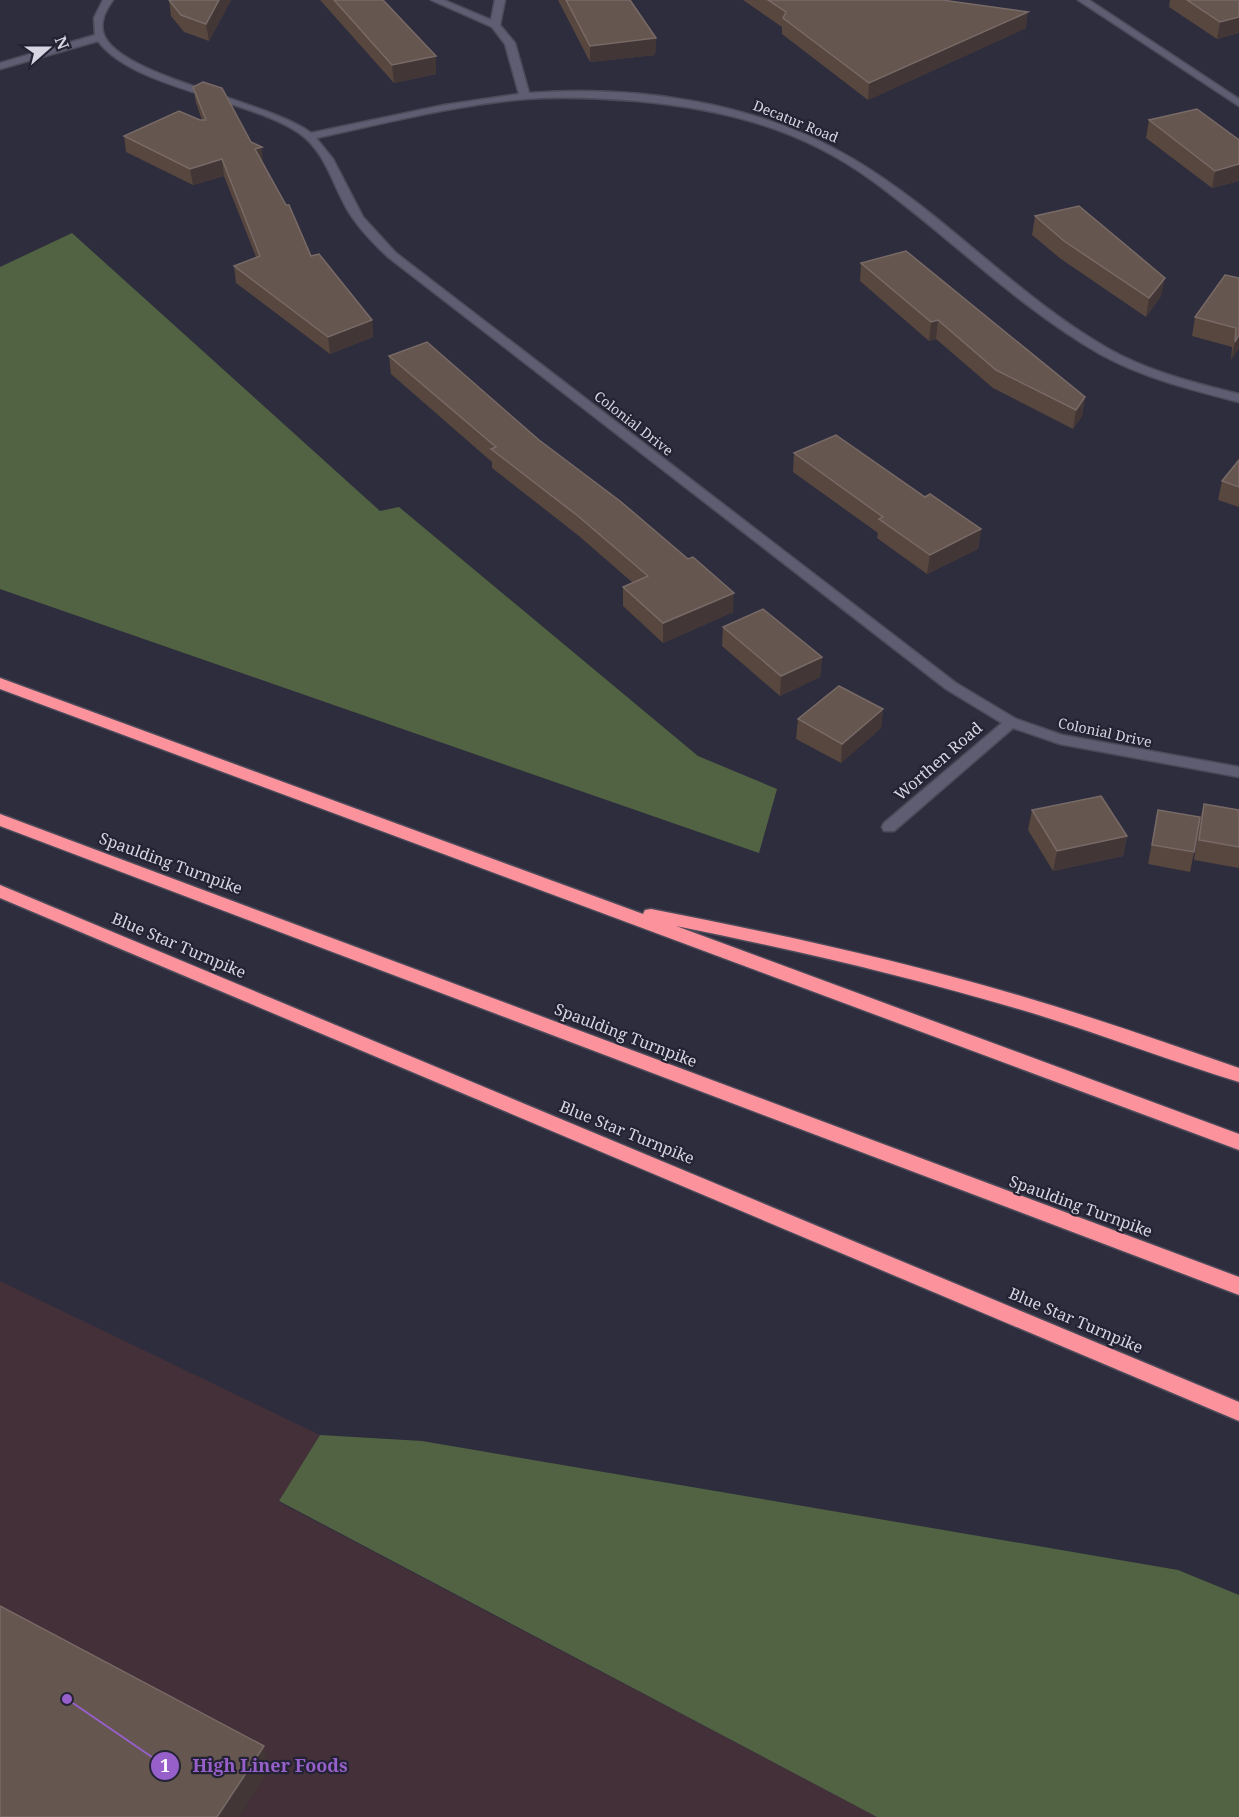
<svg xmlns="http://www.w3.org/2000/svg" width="1239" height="1817" viewBox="0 0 1239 1817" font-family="'Noto Serif',serif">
<rect width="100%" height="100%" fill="#2e2d3e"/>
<path fill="#433039" d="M0 1281 320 1435 279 1502 877 1817H0Z"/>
<path fill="#516342" d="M72 233 380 511 399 507 698 756 777 789 759 853 0 589V267Z
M320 1435 422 1441 1178 1570 1239 1595V1817H877L279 1501Z"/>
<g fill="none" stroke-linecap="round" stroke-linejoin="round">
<g stroke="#4c4b5a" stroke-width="3">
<path id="minor" d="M103 0H113C106 10 99 22 104 35 121 77 269 101 311 133L444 105 519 94 505 44 492 27 431 0H444L491 20 495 0H505L500 25 515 43 529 93C639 85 757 102 853 159 943 212 1015 295 1107 348 1147 371 1194 383 1239 394V402C1192 390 1143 378 1100 354 1016 306 948 235 870 179 799 128 723 109 637 101 600 98 563 96 526 99 455 105 386 123 316 138L333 159 363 217 396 253 956 683 1016 719 1062 735 1239 767V777L1060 744 1013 728 894 831H884L882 827 884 823 1002 723 946 689 388 257C373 243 358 228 347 209 332 183 325 151 299 133 247 98 134 89 98 41L0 69V63L95 35 94 18Z
M1078 0H1089L1239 99V106Z"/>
</g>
<g stroke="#4c4b5a" stroke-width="3">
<path id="motorway" d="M0 678 643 914 645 910 651 909C773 933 895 959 1014 994 1090 1016 1164 1042 1239 1068V1082C1164 1059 1091 1030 1015 1008 903 975 790 949 676 926L1239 1134V1150L0 689Z
M0 814 1239 1277V1295L0 826Z
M0 885 1239 1402V1421L0 898Z"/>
</g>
<use href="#minor" fill="#5e5d71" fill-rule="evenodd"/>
<use href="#motorway" fill="#fc929b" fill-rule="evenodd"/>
</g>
<path fill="#58473e" d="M169 0H231L209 41 184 32 171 16Z
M320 0H383L436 56V74L394 83Z
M558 0H630L656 38 655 55 590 62Z
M743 0H942L1026 28 868 100 782 34V27Z
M1170 0H1239V33L1217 39 1169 7Z
M193 87 263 163 311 256 372 320 373 337 330 354 236 283 234 266 256 257 224 176 193 185 126 152 124 136 202 120 196 103Z
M1149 120 1239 140V181L1212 188 1146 138Z
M1035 216 1161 296 1146 317 1061 259 1032 235Z
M861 263 1085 397 1082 416 1073 429 993 388 936 339 929 341 860 281Z
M1225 275 1239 348 1231 360 1232 347 1192 336 1195 317Z
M389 356 733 612 663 643 623 606V587L633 583 579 536 492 468V462L391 374Z
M794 453 925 497 981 529 978 549 927 574 877 538 878 533 793 472Z
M1239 460V507L1218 500 1222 481Z
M723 627 822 657 820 677 780 696 722 646Z
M883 709 881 728 841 763 796 739 798 719Z
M1204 804 1239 810V868L1194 860 1199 824Z
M1032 810 1127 836 1123 856 1053 871 1028 830Z
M1158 810 1194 852 1190 872 1148 864Z"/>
<path fill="#423637" d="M219 0H231L209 41 206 24Z
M1028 12 1026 28 868 100 869 83Z
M1239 17V33L1217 39 1220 22Z
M656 38 655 55 590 62V46Z
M436 56V74L394 83 392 65Z
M262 147 263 163 255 149Z
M222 159 224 176 193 185 190 169Z
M1239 164V181L1212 188 1215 171Z
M1165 278 1161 296 1146 317 1149 298Z
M372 320 373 337 330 354 328 337Z
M938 320 936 339 929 341 931 322Z
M1239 335V348L1231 360 1235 342Z
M1085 397 1082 416 1073 429 1076 410Z
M981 529 978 549 927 574 930 555Z
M734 593 733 612 663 643V623Z
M822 657 820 677 780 696 781 676Z
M883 709 881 728 841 763 842 744Z
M1127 836 1123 856 1053 871 1057 851Z
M264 1746 269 1770 239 1817H217Z"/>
<path fill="#665650" stroke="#786a66" stroke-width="1.5" d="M169 0H219L206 24 181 15Z
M334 0H383L436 56 392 65Z
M566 0H630L656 38 590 46Z
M768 0H942L1028 12 869 83 783 18 786 12Z
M1187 0H1239V17L1220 22Z
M203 82 222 88 251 142 262 147 255 149 286 205H289L311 256 319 254 372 320 328 337 234 266 260 256 222 159 190 169 124 136 179 111 200 120H206L193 87Z
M1197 109 1239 140V164L1215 171 1149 120Z
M1079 206 1165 278 1149 298 1064 241 1035 216Z
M906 251 1085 397 1076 410 996 370 938 320 931 322 861 263Z
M1225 275 1239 278V335L1235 342 1236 328 1195 317Z
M427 342 539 440 620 501 688 559 693 557 734 593 663 623 623 587 648 576 578 516 491 449 496 447 389 356Z
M836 435 925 497 930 494 981 529 930 555 879 519 883 517 794 453Z
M1239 460V487L1222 481Z
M763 609 822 657 781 676 723 627Z
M839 686 883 709 842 744 798 719Z
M1101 796 1127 836 1057 851 1032 810Z
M1204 804 1239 810V847L1199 840Z
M1158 810 1200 817 1194 852 1152 845Z
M0 1606 264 1746 217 1817H0Z"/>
<g text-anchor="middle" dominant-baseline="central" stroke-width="4.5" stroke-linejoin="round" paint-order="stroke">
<g font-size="14" fill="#d6d5e1" stroke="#242334">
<text transform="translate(796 121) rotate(22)">Decatur Road</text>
<text transform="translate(634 423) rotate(38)">Colonial Drive</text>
<text transform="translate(1105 732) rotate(12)">Colonial Drive</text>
</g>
<g font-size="16" fill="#d6d5e1" stroke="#242334">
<text transform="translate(938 761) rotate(-41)">Worthen Road</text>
<text transform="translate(171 863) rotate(20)">Spaulding Turnpike</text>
<text transform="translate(179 945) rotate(23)">Blue Star Turnpike</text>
<text transform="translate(626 1035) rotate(21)">Spaulding Turnpike</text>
<text transform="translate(627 1132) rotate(22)">Blue Star Turnpike</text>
<text transform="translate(1081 1206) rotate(20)">Spaulding Turnpike</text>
<text transform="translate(1076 1320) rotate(23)">Blue Star Turnpike</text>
</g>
</g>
<path fill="none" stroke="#965fc9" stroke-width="2" d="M67 1699L165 1766"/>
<g fill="#965fc9" stroke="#242334" stroke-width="2">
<circle cx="67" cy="1699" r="6"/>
<circle cx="165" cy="1766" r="15"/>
</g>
<g font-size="18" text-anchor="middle" font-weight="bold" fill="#fff">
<text x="165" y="1772">1</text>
</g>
<g font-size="18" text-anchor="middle" font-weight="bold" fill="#965fc9" stroke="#242334" stroke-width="4.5" stroke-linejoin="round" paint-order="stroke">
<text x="270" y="1772">High Liner Foods</text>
</g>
<g transform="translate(48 48) rotate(69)" stroke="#242334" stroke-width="4.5" paint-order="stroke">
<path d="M0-4.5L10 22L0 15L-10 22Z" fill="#d6d5e1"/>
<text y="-9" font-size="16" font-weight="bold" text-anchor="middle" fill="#d6d5e1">N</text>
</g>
</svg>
